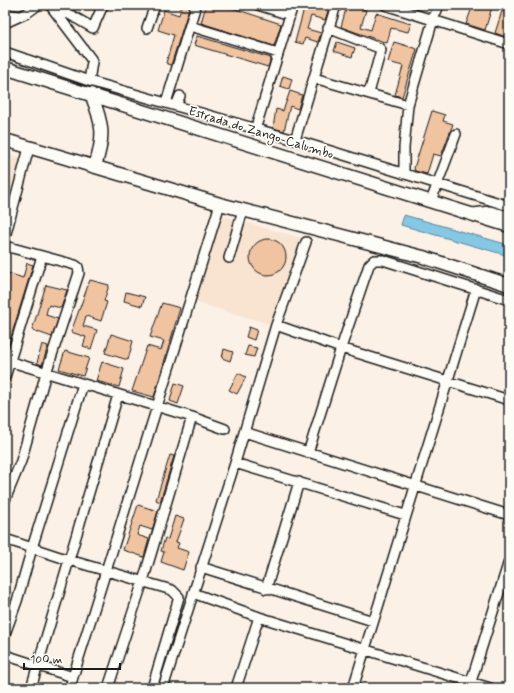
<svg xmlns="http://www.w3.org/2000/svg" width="514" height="693" viewBox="0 0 514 693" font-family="Mynerve,sans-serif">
<rect width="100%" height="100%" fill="#fbf1e6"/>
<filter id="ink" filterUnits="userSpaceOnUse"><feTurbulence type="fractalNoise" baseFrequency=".025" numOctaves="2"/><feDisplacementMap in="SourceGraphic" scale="8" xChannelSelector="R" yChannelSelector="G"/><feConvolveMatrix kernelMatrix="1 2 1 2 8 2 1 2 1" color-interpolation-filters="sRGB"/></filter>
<g filter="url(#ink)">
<path fill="#f8e4d1" d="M5 154 24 160 5 232Z
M220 215 301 238 273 325 195 302Z"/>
<path fill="#84c8e6" stroke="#5a8395" d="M404 215 509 245V256L401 225Z"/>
<path fill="#f1c4a1" stroke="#1c1c1c" d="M182 5H190L171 65 166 63 174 35 158 30 164 10 179 15Z
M206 5H223L281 24 274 46 201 23Z
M305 5H330L325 20 311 16 307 29 321 33 318 42 305 38 303 44 295 42Z
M347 5 366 10 361 27 371 30 376 13 411 24 408 32 391 28 387 43 341 27Z
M473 5H484L492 7 485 30 466 24Z
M502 11 509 14V38L495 33Z
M197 36 271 58 268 67 194 45Z
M337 42 355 48 352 57 334 51Z
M394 42 417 49 402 97 395 95 403 66 388 62Z
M283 76 292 79 289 89 280 86Z
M290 91 302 95 298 109 290 106 284 131 273 128 276 109 283 111Z
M432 111 445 115 443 121 453 124 441 156 433 154 427 174 415 171 414 168Z
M250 257a18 18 0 1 1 36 0a18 18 0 1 1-36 0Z
M27 263 33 265 6 353 5 284 8 273 23 278Z
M90 280 109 285 104 301 107 302 101 321 86 316 83 326 97 330 91 349 83 346 86 337 71 332Z
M46 285 67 290 61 308 49 305 47 310 46 315 58 319 52 337 32 330Z
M126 292 145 297 142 306 124 301Z
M162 303 180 308 154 397 132 391 147 346 161 350 164 341 150 337Z
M249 327 257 330 254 340 246 337Z
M111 334 133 341 128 360 105 353Z
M42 344 48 346 42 365 37 363Z
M248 346 257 348 254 357 245 355Z
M224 349 233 352 230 361 222 358Z
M65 351 89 358 83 376 59 369Z
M102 362 124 369 119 387 96 381Z
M238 373 246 377 237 394 229 390Z
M175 383 184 386 178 404 170 401Z
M170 455 174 456 160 502 156 500Z
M138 505 158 511 152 530 140 526 137 535 149 539 144 557 123 550Z
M175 516 184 519 176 542 179 543 177 548 189 552 183 570 161 562 164 552 161 551 165 538 168 539Z"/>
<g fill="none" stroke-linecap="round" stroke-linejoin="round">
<g stroke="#1c1c1c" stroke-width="12">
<path id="minor" d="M50 5 91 59 92 62 89 81
M258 5 290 15
M385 5 509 44
M55 11 69 14 93 28 103 5
M5 14 20 16
M5 23 27 13 38 5
M190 26 278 53
M147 28 155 5
M328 28 379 48 381 50 369 93
M5 52 89 81 295 140 509 206
M314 78 408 105
M166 103 196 5
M176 106 180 96
M255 130 293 5
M295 140 336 5
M404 174V148L408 105 433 20 439 5
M431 201 456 134
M473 213 490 211 509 216
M5 237 29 148
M5 246 42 256 5 377
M229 258 243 210
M276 325 341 348 509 400
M5 360 192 417 225 429
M244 432 509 515
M308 453 341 348 369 265 374 260H383L509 300
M235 463 405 515
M5 500 21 461 46 373 79 273 78 267 75 265 42 256
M5 539 69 560 172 590 179 597 152 688
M201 567 373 621
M266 589 299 482
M193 593 259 617 490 688
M5 634 17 601 32 548 83 384
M5 655 73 677 220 204
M31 688 118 395
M70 688 73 677
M108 688 143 581 192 417
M163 688 235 463 276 325 306 242
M236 688 259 617
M353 688 476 289
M469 688 509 561"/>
</g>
<g stroke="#1c1c1c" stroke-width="15">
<path id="major" d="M5 68 509 226
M91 94C103 124 105 136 95 166
M5 140 220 204 423 257 509 285"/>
</g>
<use href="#minor" stroke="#fdfcf7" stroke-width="9"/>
<use href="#major" stroke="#fdfcf7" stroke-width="12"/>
</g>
</g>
<g text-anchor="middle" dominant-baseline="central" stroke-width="3.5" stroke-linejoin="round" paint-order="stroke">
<g font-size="13" fill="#1c1c1c" stroke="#fdfcf7">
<text transform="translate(261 133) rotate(17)">Estrada do Zango-Calumbo</text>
</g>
</g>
<rect width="514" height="693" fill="none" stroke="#fdfcf7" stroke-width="20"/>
<rect x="10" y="10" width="494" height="673" fill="none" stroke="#1c1c1c" stroke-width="1.5" filter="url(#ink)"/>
<path d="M24 663v6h96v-6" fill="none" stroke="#1c1c1c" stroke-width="2"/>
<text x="30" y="663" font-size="12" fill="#1c1c1c" stroke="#fdfcf7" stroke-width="3" paint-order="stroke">100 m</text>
</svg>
